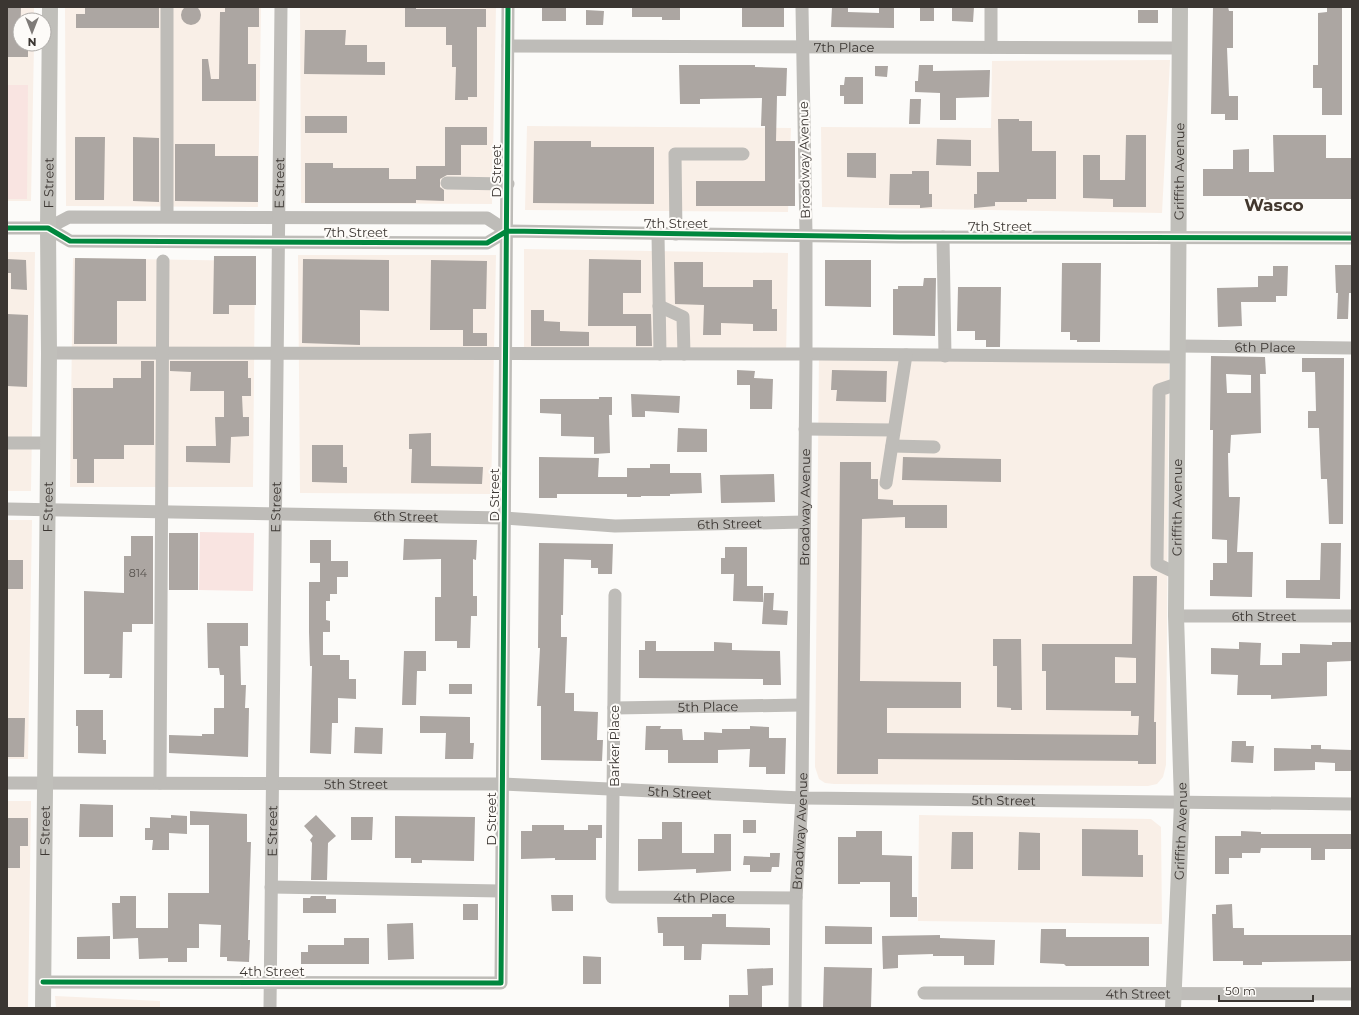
<svg xmlns="http://www.w3.org/2000/svg" width="1359" height="1015" viewBox="0 0 1359 1015" font-family="Montserrat,sans-serif">
<rect width="100%" height="100%" fill="#fcfbf9"/>
<path fill="#f9efe7" d="M7 7H34V20H20V44H34L31 201H7Z
M65 7H261L258 207 66 206Z
M300 7H496L492 204 301 203Z
M1170 60 1162 213 822 207 821 127 991 128 992 61Z
M527 126 791 128 788 212 525 210Z
M524 249 788 253 786 358 524 356Z
M7 252H35L31 491H7Z
M298 255H496L491 494 300 493Z
M73 258 255 261 253 487H70Z
M819 354 1169 357 1166 765 1163 777 1157 784 1148 786 834 784 825 783 819 779 815 767Z
M7 520H32L28 759H7Z
M7 801H31L28 1008H7Z
M919 815 1151 819 1161 827 1162 924 918 921Z
M55 996 160 1001V1008H56Z"/>
<path fill="#f9e4e1" d="M7 85H28L27 199H7Z
M200 532 254 533 253 591 199 590Z"/>
<path fill="#aca6a2" fill-rule="evenodd" d="M181 15a10 10 0 1 1 20 0a10 10 0 1 1-20 0Z
M7 7 21 8 20 44H28V57H7Z
M85 7H159V28H76V14H85Z
M225 7H259V27H248V64H256V101H202V59H208L211 79H219L220 12H225Z
M405 7H416V9H486V27H477V97H468V100H455L456 67H452V45H446V27H405Z
M542 7H566V21H542Z
M632 7H680V20H662V17H632Z
M742 7H784V27H742Z
M832 7 848 8V12L879 13V7H894V28L831 27Z
M920 7H934V21H920Z
M952 7H974L973 22 952 21Z
M1213 7H1228L1229 11H1233V48H1227L1229 96H1238V120H1225V114H1211Z
M1327 7H1342V115H1322V88H1313V65H1318V13L1327 12Z
M586 10 604 11 603 25H586Z
M1138 10H1158V23H1138Z
M305 30H346L345 45H367V62H385V75L304 74Z
M679 65H755V67L787 68 786 96H777L776 141H795V206H696V181H765V126H761L762 98 700 99V104H680Z
M919 65H933V71L990 70 989 97 956 98V120H940V93L915 92V81H918Z
M875 66H888L887 77 875 76Z
M845 77H863V104H844V96H840V85H844Z
M910 99H921L920 124H909Z
M305 116H347V133H305Z
M998 119H1019V121H1032V151H1056V199H1027V202H995V206L974 208V194H977V172H999Z
M445 127H487V145H461V175H447L440 179V187L444 190V201L416 200V203H305V163H333V168H389V179H416V166H445Z
M1126 135H1146V207H1113V199L1083 198V155H1100V180H1125Z
M1273 135H1326V158H1352V199H1269V200H1248V196H1203V169H1233V150L1249 149V172H1274Z
M75 137H105L104 200H75Z
M133 137 159 138V202L133 201Z
M937 139 971 140V166L936 165Z
M534 141H591V147H654V204L533 203Z
M175 144H215V156H258V202L175 201Z
M847 153H876V178L847 177Z
M912 171H929V194H932V207L920 208V205H889L890 174H912Z
M214 256H256V305H229V314H213Z
M75 258 146 259V301H117V344H74Z
M7 259 26 260 27 290 11 289V273H7Z
M303 259 389 260V311L360 310V345L302 343Z
M589 259 641 260V293H623V314H651L652 346H636V326H588Z
M431 260 487 261 486 309H473V333H487V346H463V330H430Z
M825 260H871V307L825 306Z
M674 262H703V287H753V280H772V309H777V331H753V324L721 323V335H703L704 305 675 304Z
M1062 263H1101L1100 342H1077V340H1070V332H1061Z
M1335 265H1351L1352 293H1349L1348 319H1337L1338 293H1336Z
M1273 266H1288L1287 296H1276V302H1241L1242 326 1218 327 1217 288 1258 287V276H1273Z
M924 278H936L935 336 893 335V289H898V286H923Z
M958 287H1001L1000 347H986V340H975V331H957Z
M531 310H544V321L560 322V331L589 332V346H531Z
M7 314 28 315 27 387 7 386Z
M1211 356 1265 357 1266 374H1260L1261 433 1231 435 1230 453H1228L1229 497H1240L1237 552H1253L1252 597 1210 596V580H1213V563H1227V540L1212 539 1213 430H1210ZM1226 374 1251 375V393H1227Z
M1302 358H1344L1343 524H1329L1327 479H1321L1319 428H1308V411H1316L1315 372H1302Z
M141 361H154V445H124V459H94V483H77V459H73V388H113V378H141Z
M170 361H248V378H251V396H242L243 417H249V436L231 437 230 463 186 462V446H216L215 417H224V391H190L191 372 170 371Z
M737 370 755 371 754 378 773 379 772 409H750V385H737Z
M832 370 887 371 886 402 836 401 837 390H831Z
M631 394 680 396 679 413 645 411V417H632Z
M599 397H612V415H609L610 453 594 454V437L561 436V414L540 413V399H599Z
M678 428 707 429V452H677Z
M431 433V466L483 467 482 484 411 483 412 449H409V434Z
M312 445H343V467H347V483L312 482Z
M539 457 599 458 598 477H627V468H650V464H670V473H701L702 493 670 494V496H641V497H627V494H557V498H539Z
M903 457 1001 459V482L902 480Z
M840 462H871V479H878V499L893 500V505H947V528H905V517L862 519 860 681 961 682V708H887V733L1138 735 1139 716H1131V711L1046 710V671H1042V644H1132L1133 576H1157L1154 722H1156V764H1138V761L878 759V774H837ZM1115 657 1136 658V683H1115Z
M774 474 775 502 721 503 720 475Z
M169 533H198V590H169Z
M131 536H153V624H132V632H123L122 678H109L110 674H84V591L124 593V556H131Z
M404 539 477 540 476 560 473 559V596H477V616H471L470 648H457V641H435V597H441V559L403 560Z
M310 540H331V561H348V577H337V594H330V601H326V620L330 621V632H323V655H340V660H349V679H356V699L338 698V723H332L331 754 310 753 312 666H310L309 632V582H320V563H310Z
M539 543 613 544 612 574H598V568H591V560L564 559 563 615H561V637H567L565 693H574V711L598 712 597 740H603L602 761 541 760V706H537L540 648H538Z
M1321 543H1341L1340 599 1286 598V580H1320Z
M725 547H747V586H763V602L733 601 734 574H721V558H725Z
M7 560H23V589H7Z
M764 593H774L773 610 788 611 787 625 762 624Z
M207 623H248V646H240L241 685H246L245 708H249L248 757 169 753V735L202 736V734H214V708H224V675H220L219 668H208Z
M993 639H1021L1022 710H1011V708L997 707V666H993Z
M645 641H656V651H714V642L732 643V650L780 651 781 685H763V679L639 678V650H645Z
M1239 642 1261 643 1260 665H1282V653H1300V644L1332 645V642H1352V661L1327 662V696L1271 699V695H1237L1238 675 1211 674V648L1239 649Z
M404 651H426V671H417L416 705H402Z
M449 684H472V694H449Z
M76 710H103V740H106V754L78 753V726H76Z
M420 716 470 717V743H474L473 759H445L446 733H420Z
M7 718H25L24 757H7Z
M646 726H661L660 729H682L683 740H704V732L722 733V729H750V726L769 727V738H786L785 774H766V767H749L750 749 718 750V763H668V750H645Z
M355 727 383 728 382 754 354 753Z
M1232 741H1246V746H1254L1253 763 1231 762Z
M1311 745H1321V749L1352 750V771H1335V763L1315 762V770L1274 771V748L1311 749Z
M80 804 113 805V837H79Z
M190 811 247 814V842H251L248 940H250L249 962 227 961V957H220L221 925 199 924V948H187V962H168V958L139 959 138 938 113 939 112 903H120V896H136V928H168V893H209V825H190Z
M171 815 187 816V834L169 833V850H152L153 840H145V828H150V817L171 818Z
M316 815 336 836 328 843 327 880H311L312 843 310 840 313 836 304 826Z
M395 816 475 817 474 861 422 860V863H411V858H395Z
M351 817H373L372 840H351Z
M7 818H28V846H20V868H7Z
M743 820H756V833H743Z
M662 822H682V853H714V834H731V871L696 873V869L638 871V839H662Z
M532 825H564V830H588V825H602V838H596V860H555V858L521 859V831H532Z
M1082 829 1138 830V855H1143V877L1082 876Z
M856 831H882V855L912 856V897H917V917H890V882H860V884H838V837H856Z
M1241 831 1261 832V834H1352V849H1325V860H1311V848H1261L1260 853H1242V858H1229V874H1215V836H1241Z
M952 832H973V869H951Z
M1019 832 1040 833V870H1018Z
M770 853H780L779 867H772L771 872H750V865H743L744 856 770 857Z
M551 895H573V911H552Z
M311 896H326V899H336V913H303V898H310Z
M463 904H478V920H463Z
M1232 904 1233 928H1244V935H1352V961L1262 962V965H1243V961H1213L1212 914H1216V905Z
M712 914H726V927L770 928V945L702 944 701 960H684V946H663V933H658L657 917H712Z
M413 923 414 959 388 960 387 924Z
M825 926 872 927V944H825Z
M1041 929H1066V937H1149V966H1066L1064 964 1040 963Z
M940 935V938L995 940 994 965H964V956H933V954L898 955V968L883 969 882 936Z
M110 936V959H77V937Z
M344 938H369V964H301V952H308V945H344Z
M583 956 601 957V984H583Z
M824 967 872 968 871 1008H823Z
M773 968V985L762 986V1008H729V995H748L747 969Z"/>
<g fill="none" stroke-linecap="round" stroke-linejoin="round">
<g stroke="#bebcb8" stroke-width="13">
<path d="M167 7V216"/>
<path id="s1" d="M508 46 1180 48"/>
<path d="M991 47V7"/>
<path d="M447 183 508 184"/>
<path d="M7 228H48L70 241 487 243 507 231 900 237 1352 238"/>
<path d="M48 228 69 217 487 218 507 231"/>
<path d="M658 234 660 354"/>
<path d="M676 234 675 154H743"/>
<path d="M943 237 945 356"/>
<path d="M659 306 683 317 684 354"/>
<path id="s2" d="M1177 346 1352 348"/>
<path d="M49 353 819 354 1177 357"/>
<path d="M805 429 894 430"/>
<path d="M7 443H49"/>
<path d="M892 446 934 447"/>
<path d="M886 483 906 355"/>
<path id="s3" d="M7 509 505 518 615 526 804 522"/>
<path d="M1176 573 1157 564 1159 390 1177 384"/>
<path id="s4" d="M615 595 612 897 796 898"/>
<path id="s5" d="M1176 616H1352"/>
<path id="s6" d="M614 708 802 705"/>
<path id="s7" d="M7 783 502 784 802 798 1352 804"/>
<path d="M160 783 163 261"/>
<path d="M271 887 501 891"/>
<path d="M43 982 501 983 508 7"/>
<path id="s8" d="M924 993 1352 994"/>
<path id="s9" d="M270 1008 281 7"/>
<path id="s10" d="M795 1008 796 898 802 798 806 354V234L802 7"/>
</g>
<g stroke="#c0bfba" stroke-width="16">
<path id="s11" d="M43 1008 49 353 48 228 50 7"/>
<path id="s12" d="M1173 1008 1182 802 1176 616 1180 7"/>
</g>
<g stroke="#fdfbf8" stroke-width="8">
<path id="cycleway" d="M7 228H48L70 241 487 243 507 231 900 237 1352 238
M43 982 501 983 508 7"/>
</g>
<use href="#cycleway" stroke="#00873e" stroke-width="5"/>
</g>
<g text-anchor="middle" dominant-baseline="central" stroke-width="4" stroke-linejoin="round" paint-order="stroke">
<g font-size="11" fill="#57524e">
<text x="138" y="573">814</text>
</g>
<g font-size="13" fill="#3b3632" stroke="#fdfbf8">
<text stroke="none"><textPath href="#s1" startOffset="336">7th Place</textPath></text>
<text transform="translate(804 160) rotate(-91)">Broadway Avenue</text>
<text transform="translate(496 171) rotate(-90)">D Street</text>
<text stroke="none"><textPath href="#s12" startOffset="837">Griffith Avenue</textPath></text>
<text stroke="none"><textPath href="#s11" startOffset="825">F Street</textPath></text>
<text stroke="none"><textPath href="#s9" startOffset="825">E Street</textPath></text>
<text x="676" y="223">7th Street</text>
<text x="1000" y="226">7th Street</text>
<text x="356" y="232">7th Street</text>
<text stroke="none"><textPath href="#s2" startOffset="88">6th Place</textPath></text>
<text transform="translate(494 495) rotate(-90)">D Street</text>
<text stroke="none"><textPath href="#s11" startOffset="501">F Street</textPath></text>
<text stroke="none"><textPath href="#s9" startOffset="501">E Street</textPath></text>
<text stroke="none"><textPath href="#s10" startOffset="501">Broadway Avenue</textPath></text>
<text stroke="none"><textPath href="#s12" startOffset="501">Griffith Avenue</textPath></text>
<text stroke="none"><textPath href="#s3" startOffset="399">6th Street</textPath></text>
<text stroke="none"><textPath href="#s3" startOffset="723">6th Street</textPath></text>
<text stroke="none"><textPath href="#s5" startOffset="88">6th Street</textPath></text>
<text stroke="none"><textPath href="#s6" startOffset="94">5th Place</textPath></text>
<text transform="translate(614 746) rotate(-90)">Barker Place</text>
<text stroke="none"><textPath href="#s7" startOffset="349">5th Street</textPath></text>
<text stroke="none"><textPath href="#s7" startOffset="673">5th Street</textPath></text>
<text stroke="none"><textPath href="#s7" startOffset="997">5th Street</textPath></text>
<text transform="translate(491 819) rotate(-90)">D Street</text>
<text stroke="none"><textPath href="#s11" startOffset="177">F Street</textPath></text>
<text stroke="none"><textPath href="#s9" startOffset="177">E Street</textPath></text>
<text stroke="none"><textPath href="#s10" startOffset="177">Broadway Avenue</textPath></text>
<text stroke="none"><textPath href="#s12" startOffset="177">Griffith Avenue</textPath></text>
<text stroke="none"><textPath href="#s4" startOffset="394">4th Place</textPath></text>
<text x="272" y="971">4th Street</text>
<text stroke="none"><textPath href="#s8" startOffset="214">4th Street</textPath></text>
</g>
<g font-size="17" font-weight="bold" fill="#42372e" stroke="#fdfbf8">
<text x="1274" y="205">Wasco</text>
</g>
</g>
<rect width="1359" height="1015" fill="none" stroke="#3b3632" stroke-width="16"/>
<g transform="translate(32 32) rotate(180)"><circle r="19" fill="#fdfbf8" stroke="#afaca9"/>
<path d="M0-3L7 15L0 10L-7 15Z" fill="#7f7b78"/>
<text y="-6" font-size="11" font-weight="bold" text-anchor="middle" fill="#3b3632">N</text>
</g>
<path d="M1219 995v6h94v-6" fill="none" stroke="#3b3632" stroke-width="2"/>
<text x="1225" y="995" font-size="12" fill="#3b3632" stroke="#fdfbf8" stroke-width="3" paint-order="stroke">50 m</text>
</svg>
